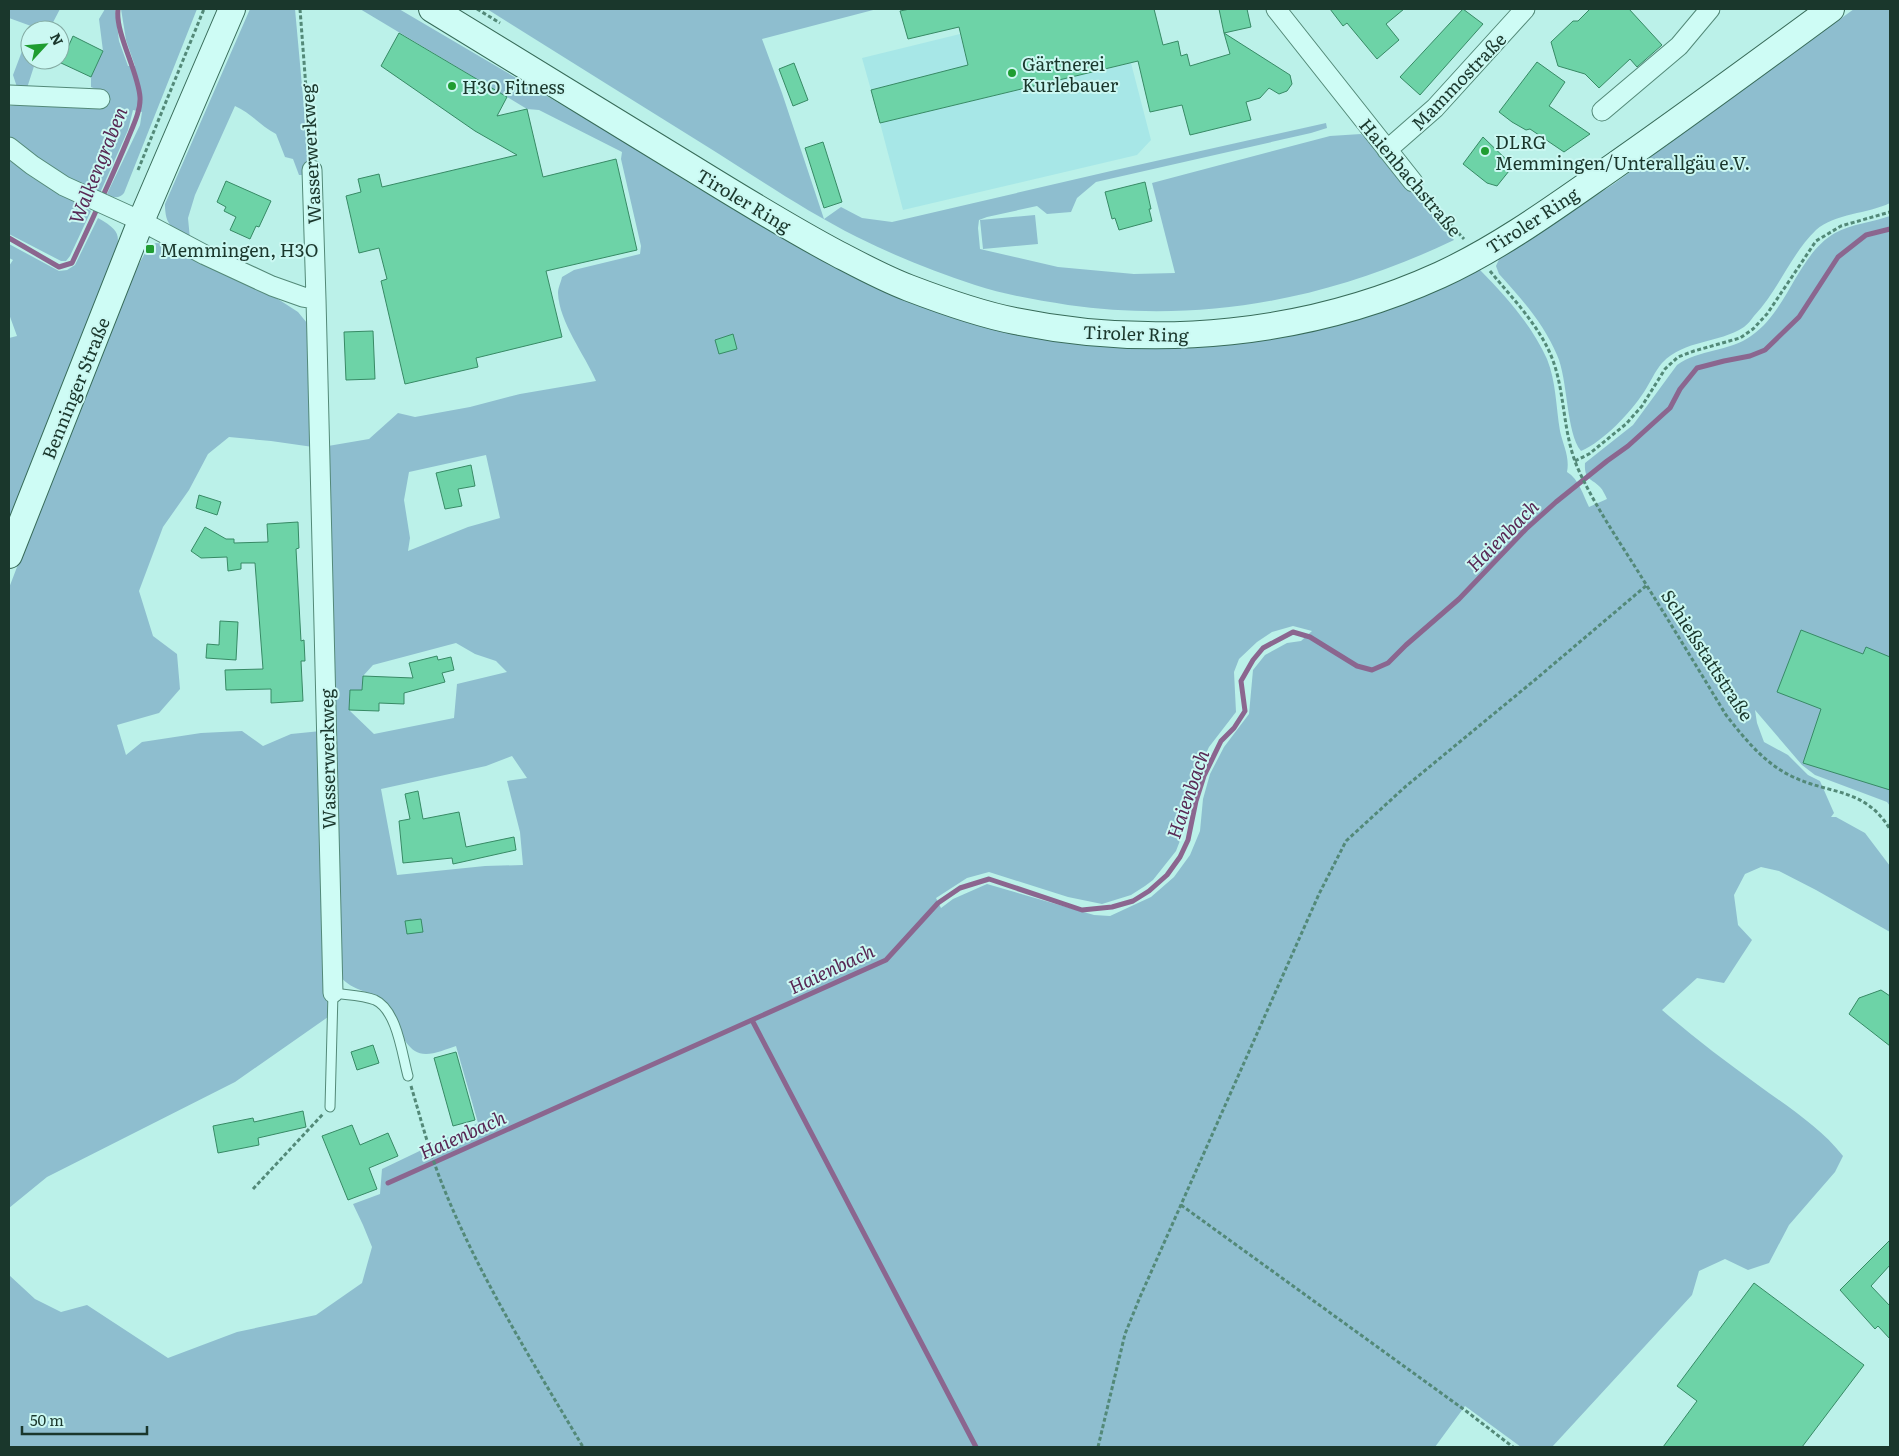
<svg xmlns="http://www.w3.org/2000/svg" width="1899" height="1456" viewBox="0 0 1899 1456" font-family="Literata,serif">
<rect width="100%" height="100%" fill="#bbf1e9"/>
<path fill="#a7e7e7" d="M960 34 968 65 871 90 862 58Z
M1131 63 1151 140 1137 155 903 210 880 123Z"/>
<path fill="#8ebecf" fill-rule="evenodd" d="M9 9H60L49 30H30L31 26 9 18Z
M105 9H115L119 41 128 66H135L126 40 121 9H197L124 193C119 199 113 198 107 194L140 125 142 112 133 110 128 130 100 193C67 178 37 159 9 136V106L103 92 91 87V77L103 51 99 19Z
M250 9H295L305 119 308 175H299L293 159 285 157 276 134C261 126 251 113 235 106L195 195 188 218 190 239C172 228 165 226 165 204Z
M360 9H399L613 135 691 184 799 248 849 275 914 302 1123 346 1168 348 1230 344 1474 270H1480C1506 296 1532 326 1547 359 1556 381 1556 407 1560 431 1563 445 1570 457 1567 472 1579 479 1583 495 1589 507L1607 499C1605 495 1603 490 1600 487 1591 478 1584 480 1585 463L1633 425 1677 365C1699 349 1729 352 1751 336 1788 311 1797 255 1835 233 1851 224 1873 222 1890 216V806L1887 802 1815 775 1802 765 1755 710 1757 723 1764 742 1788 755 1808 775 1820 781 1834 813 1831 817H1836L1865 833 1890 866V932L1816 890 1779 871 1761 867 1745 874 1734 895 1738 925 1752 940 1724 983 1697 978 1662 1010C1693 1037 1725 1061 1758 1085 1788 1107 1820 1127 1843 1156L1835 1172 1789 1225 1769 1263 1748 1270 1725 1259 1699 1271 1692 1295 1552 1447H1521L1465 1406 1435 1447H9V1275L35 1299 61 1312 87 1305 168 1358 237 1332 316 1315 362 1283 372 1247 363 1225 353 1204 380 1194 382 1169 478 1123 456 1046C447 1049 435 1054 426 1054 409 1054 402 1036 397 1023 394 1016 392 1008 386 1003 372 990 352 992 340 976L328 446 369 439 398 413 415 417 470 407 520 394 596 381C585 355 559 322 558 293 558 288 561 282 562 277L574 270 640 254 641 246 621 159 622 152 539 110 527 109ZM486 455 500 518 468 527 408 551 410 538 404 500 409 472ZM1293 626 1312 631 1301 641 1287 643 1265 655 1253 670 1249 714 1224 747 1210 774 1203 799 1200 831 1190 855 1174 877 1151 897 1110 916 1094 915 987 884 953 899 941 908 936 898 967 878 989 872 1068 897 1102 904 1131 895 1145 886 1153 880 1176 851 1186 825 1200 766 1209 747 1236 712 1234 672 1239 659 1257 642 1272 632ZM456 643 475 654 496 661 507 672 457 684 454 718 374 734 349 710 350 690H362L363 676 373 665ZM512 756 527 778 507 781 520 832 523 865 485 866 397 875 381 789 486 766Z
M487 9H877L762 39 782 93 824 219 841 207 862 218 892 222 1111 171 1326 123 1327 128 1311 133 1096 182 1077 198 1071 212 1047 214 1037 206 987 217 979 220 978 228 980 249 1058 267 1134 274 1175 273 1152 183 1330 136 1361 134 1377 148 1454 240C1331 299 1203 324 1068 305 1037 300 1005 295 975 285 935 272 895 256 857 237 803 210 753 175 703 144 631 99 559 54 487 9Z
M1854 9H1890V203C1868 214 1835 213 1816 230 1791 254 1778 291 1754 316 1751 320 1748 324 1744 327 1718 344 1685 339 1662 363 1655 371 1650 383 1644 392 1630 413 1604 441 1581 451 1566 433 1568 379 1557 355 1544 324 1521 298 1499 274L1496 266 1500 257 1534 237 1615 183Z
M30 30V60H36L27 88 17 87 13 75Z
M9 160 33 178 91 211 70 256 66 261H61L9 234Z
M1035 215 1038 244 983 249 980 220Z
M98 218C123 232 120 237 113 262L9 532V338L17 336 9 314V266L13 260 9 258V244L59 271 67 270 75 265Z
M156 243 166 244 251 284 281 301 298 312 307 323 310 335 313 447 271 441 229 437 208 454 189 490 163 527 139 591 153 636 177 654 180 689 159 713 117 725 126 755 142 742 201 733 242 731 263 746 291 734 321 731 328 1017 235 1082 47 1177 9 1208V588L72 423 112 330 135 271 149 246Z"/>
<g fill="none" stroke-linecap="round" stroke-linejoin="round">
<path stroke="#8b668f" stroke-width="5" d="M9 238 59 267 72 263C91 222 110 182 127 141 132 128 141 111 140 97 138 71 115 33 118 9
M752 1020 976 1447
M388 1183 886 960 938 903 960 888 989 879 1082 910 1112 907 1133 901 1149 891 1167 875 1180 857 1188 840 1196 801 1204 776 1221 741 1234 728 1245 711 1241 681 1253 660 1263 648 1293 632 1310 637 1357 666 1372 670 1388 663 1406 645 1459 599 1526 529 1556 502 1607 461 1628 446 1670 408 1680 389 1697 368 1724 361 1750 356 1765 350 1799 317 1838 257 1866 235 1890 229"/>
</g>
<path fill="#6dd3a7" stroke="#378a65" d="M910 9H1154L1163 45 1178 41 1181 56 1187 54 1190 66 1230 54 1224 33 1290 75 1292 84 1287 91 1279 94 1269 88 1260 98 1246 102 1251 120 1190 135 1182 105 1150 112 1138 61 880 123 871 90 968 65 959 27 908 39 900 11Z
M1219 9H1247L1251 27 1224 33Z
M1330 9H1404L1386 24 1399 40 1377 59 1347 23 1343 26Z
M1463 9 1483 24 1420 95 1400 77Z
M1590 9H1629L1662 45 1637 67 1630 59 1599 88 1585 74 1558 66 1551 42 1573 21H1578Z
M399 33 507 97 497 116 527 109 543 177 616 159 637 250 546 271 562 337 476 358 478 367 405 384 381 281 387 279 379 248 359 253 346 196 361 192 358 179 379 174 382 187 517 155 475 131 381 66Z
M73 36 103 51 91 77 61 63Z
M1537 62 1565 82 1549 106 1590 134 1564 152 1530 129 1526 130 1512 122 1499 112Z
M794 63 808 100 793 106 779 69Z
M1483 137 1513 166 1497 186 1487 183 1463 164Z
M823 142 842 202 824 208 805 148Z
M226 181 271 201 259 227 256 226 250 239 230 230 236 217 224 211 226 207 217 202Z
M1145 182 1151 209H1149L1152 221 1119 230 1115 218 1112 219 1105 192Z
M373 331 375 379 346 380 344 332Z
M733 334 737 349 719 354 715 340Z
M471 465 475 486 458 489 462 506 445 509 436 473Z
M199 495 221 502 217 515 196 508Z
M298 522 299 548 296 549 301 641 304 640 305 661H301L303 701 271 703V689L226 690 225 670 263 669 255 563H241V569L228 571 227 557 201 558 191 551 205 527 226 539H234V543L268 542 267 524Z
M220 621 238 622 236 660 206 658 207 644 219 645Z
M1801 630 1863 654 1866 647 1890 657V790L1803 763 1821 709 1777 692Z
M437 656 438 660 451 657 454 670 442 673 445 682 404 693V704L379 703V711L349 710 350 690H362L363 676 413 678 409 663Z
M418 791 423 819 459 812 466 847 514 837 516 850 453 864 452 858 403 863 399 821 410 819 405 794Z
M421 919 423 932 407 934 405 921Z
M1881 990 1890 996V1046L1849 1014 1859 998Z
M373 1045 379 1063 357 1070 351 1052Z
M456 1052 475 1120 453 1126 434 1058Z
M303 1111 306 1127 258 1138 259 1145 218 1153 213 1126 253 1118 254 1122Z
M352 1125 360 1145 388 1133 398 1156 369 1168 377 1189 348 1200 322 1136Z
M1890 1240V1265L1871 1286 1890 1306V1339L1878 1326 1875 1329 1840 1290Z
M1754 1283 1864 1365 1802 1447H1663L1697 1401 1677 1386Z"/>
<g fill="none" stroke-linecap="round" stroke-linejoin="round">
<g stroke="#538978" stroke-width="11">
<path id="service" d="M330 1107 333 993C346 995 363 995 375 1000 397 1010 402 1054 408 1076"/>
</g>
<g stroke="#538978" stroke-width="21">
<path id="minor" d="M1276 9 1413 182
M9 95 100 99
M1602 111 1679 46 1710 9
M9 147 32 165 64 186 141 221 205 255 272 286 303 297 316 299 333 993
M1387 150 1435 108 1525 9
M312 170 316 299"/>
</g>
<g stroke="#376b59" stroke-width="28">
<path id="secondary" d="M432 9C520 63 607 116 695 170 742 199 789 228 838 254 861 266 885 279 909 288 943 301 979 314 1015 321 1156 350 1308 335 1440 275 1501 247 1558 205 1614 166 1687 115 1759 62 1831 9
M9 555 141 221 232 9"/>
</g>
<path stroke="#538978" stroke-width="3" stroke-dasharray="4 2.5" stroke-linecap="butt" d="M300 9 311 154
M477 9 500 23
M138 170 204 9
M1423 194 1464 239
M1490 271C1512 298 1539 325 1552 358 1566 394 1562 434 1579 471 1598 512 1624 548 1647 586 1674 629 1700 672 1726 715 1745 739 1763 762 1791 776 1830 795 1864 787 1890 829
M1575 461 1589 454 1626 424 1642 406 1665 369 1678 357 1694 351 1740 338 1753 329 1767 314 1816 241 1841 226 1890 212
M411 1086C420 1116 428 1147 439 1176 475 1270 532 1361 583 1447
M253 1189 323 1114
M1181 1205 1466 1411 1513 1447
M1098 1447 1125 1334 1140 1297 1319 894 1346 841 1405 787 1536 679 1647 585"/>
<use href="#service" stroke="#cefcf5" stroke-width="9"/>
<use href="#minor" stroke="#cefcf5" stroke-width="19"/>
<use href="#secondary" stroke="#cefcf5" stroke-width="26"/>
</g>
<g fill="#1f9d31" stroke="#cbf8f2" stroke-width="2">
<circle cx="1012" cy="73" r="5"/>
<circle cx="452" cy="86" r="5"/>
<circle cx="1485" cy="151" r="5"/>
<rect x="145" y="244" width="10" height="10" rx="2.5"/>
</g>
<g text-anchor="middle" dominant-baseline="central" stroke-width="4" stroke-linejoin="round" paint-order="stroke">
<g font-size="18" fill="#1a372c" stroke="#cbf8f2" text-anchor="start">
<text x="1022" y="63">Gärtnerei<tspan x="1022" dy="21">Kurlebauer</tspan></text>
<text x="462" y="86">H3O Fitness</text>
<text x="1495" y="141">DLRG<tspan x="1495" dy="21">Memmingen/Unterallgäu e.V.</tspan></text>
<text x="160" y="249">Memmingen, H3O</text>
</g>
<g font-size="18" fill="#1a372c" stroke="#cbf8f2">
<text transform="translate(1458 81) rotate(-46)">Mammostraße</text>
<text transform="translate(310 154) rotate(-93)">Wasserwerkweg</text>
<text transform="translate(1411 177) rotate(50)">Haienbachstraße</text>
<text transform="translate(744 200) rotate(31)">Tiroler Ring</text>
<text transform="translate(1532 220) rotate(-33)">Tiroler Ring</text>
<text transform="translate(1136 333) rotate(2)">Tiroler Ring</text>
<text transform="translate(75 388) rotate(-68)">Benninger Straße</text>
<text transform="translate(1708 655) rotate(57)">Schießstattstraße</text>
<text transform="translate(327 759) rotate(-91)">Wasserwerkweg</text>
</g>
<g font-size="19" font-style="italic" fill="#582854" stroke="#cbf8f2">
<text transform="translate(97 165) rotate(-68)">Walkengraben</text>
<text transform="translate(1502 535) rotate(-45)">Haienbach</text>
<text transform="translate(1187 794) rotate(-71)">Haienbach</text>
<text transform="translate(831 968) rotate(-25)">Haienbach</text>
<text transform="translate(462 1134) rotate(-24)">Haienbach</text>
</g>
</g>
<rect width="1899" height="1456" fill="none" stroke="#1a372c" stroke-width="20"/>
<g transform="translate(45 45) rotate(64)"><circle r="24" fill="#cbf8f2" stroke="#84aba3"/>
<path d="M0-4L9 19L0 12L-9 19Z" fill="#1f9d31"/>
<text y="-8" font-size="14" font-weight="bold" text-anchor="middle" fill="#1a372c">N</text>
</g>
<path d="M22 1426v8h125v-8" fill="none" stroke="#1a372c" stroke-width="2.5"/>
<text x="30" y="1426" font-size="15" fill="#1a372c" stroke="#cbf8f2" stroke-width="4" paint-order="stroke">50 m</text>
</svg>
